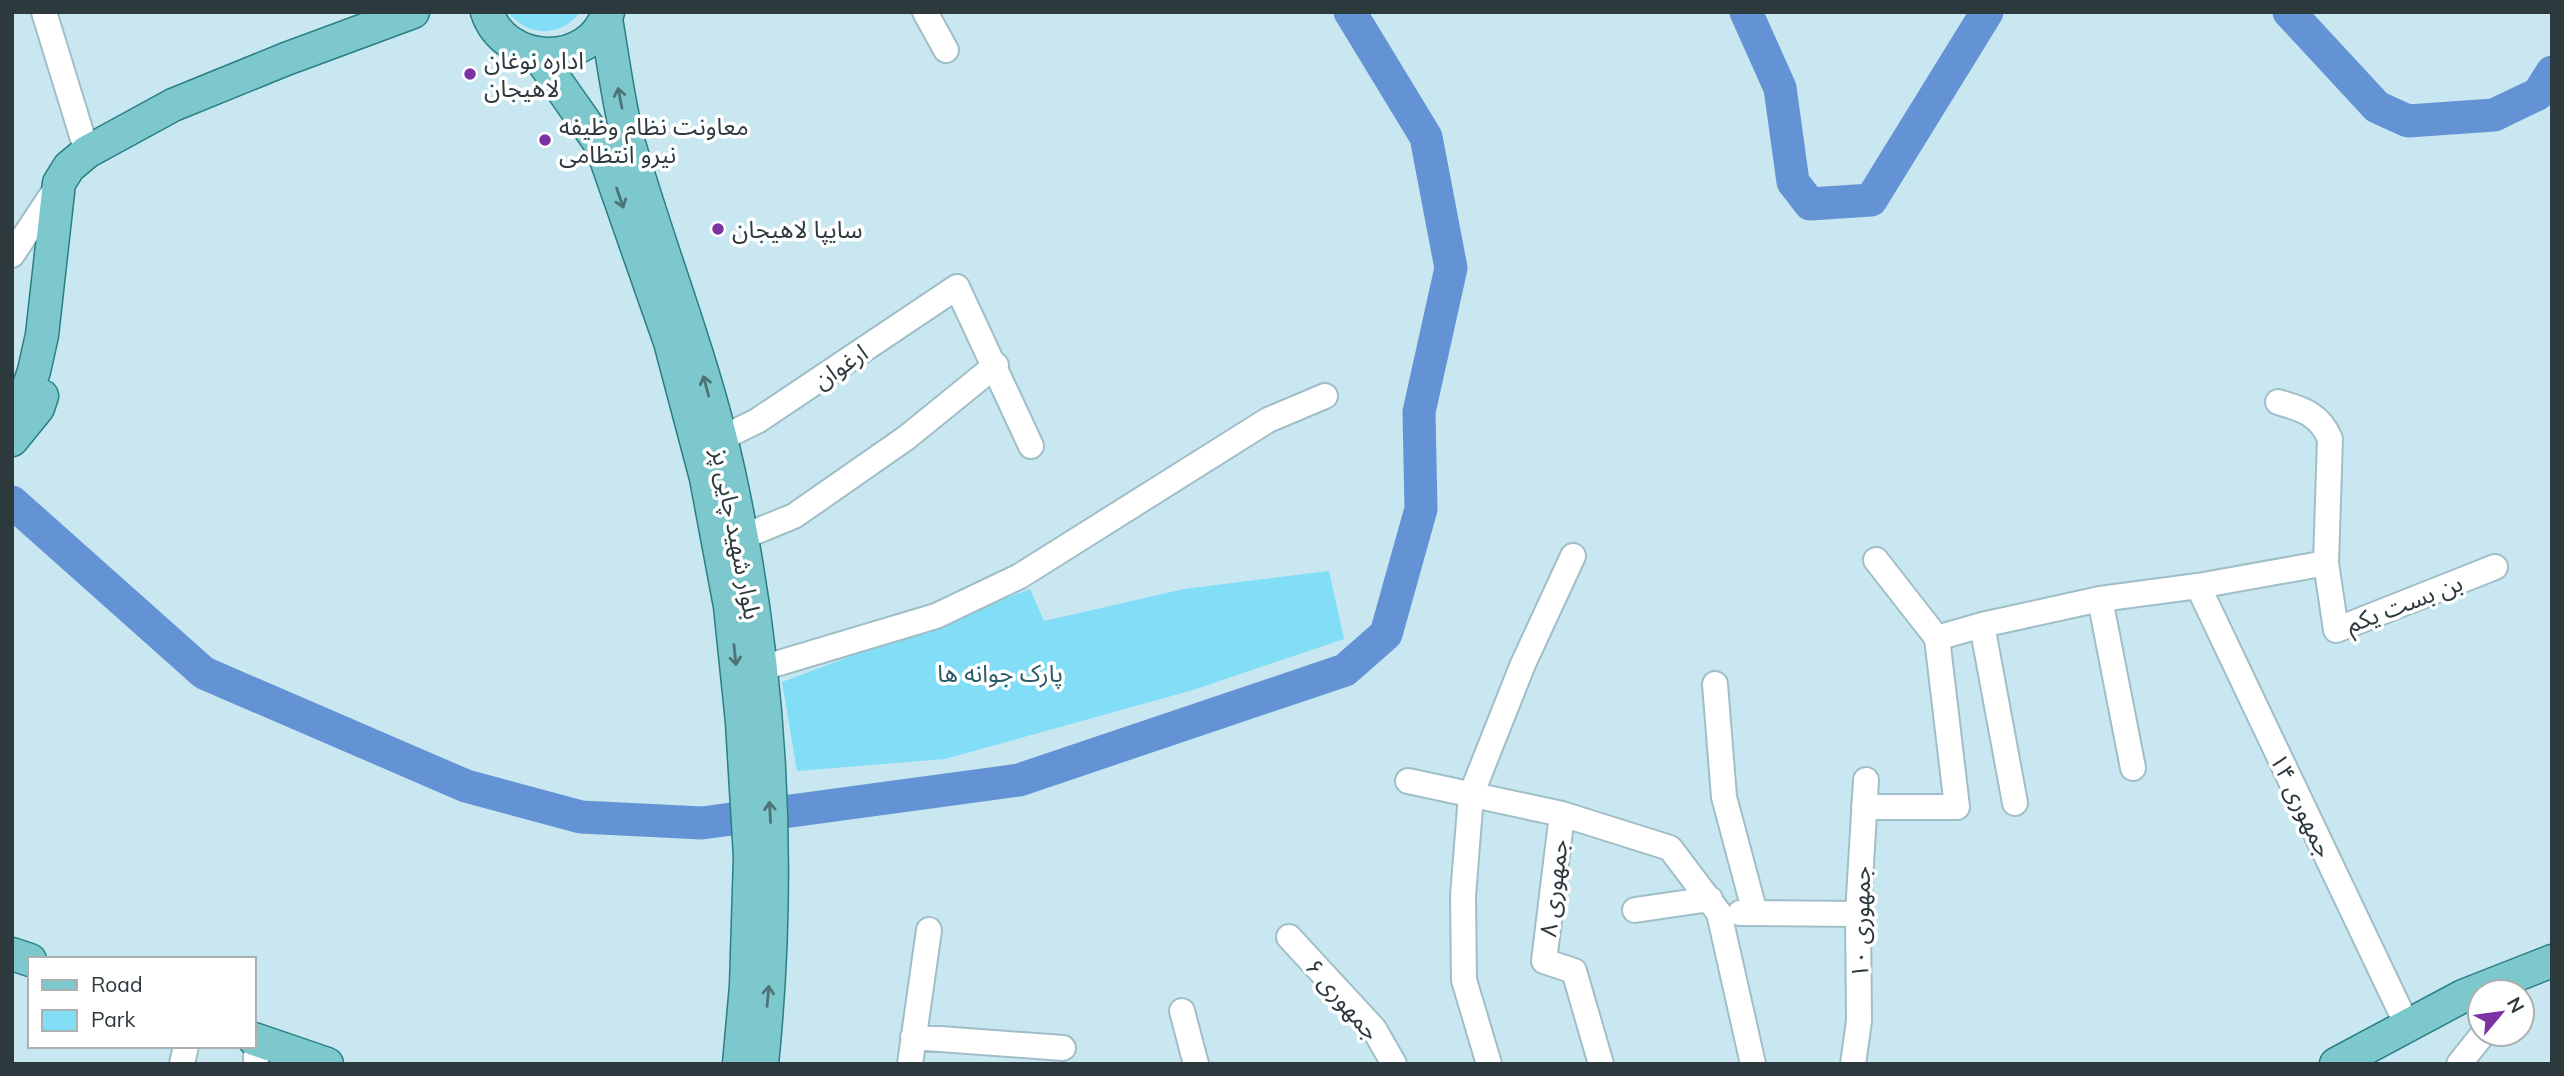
<svg xmlns="http://www.w3.org/2000/svg" width="2564" height="1076" viewBox="0 0 2564 1076" font-family="Mulish,'Noto Sans Arabic',sans-serif">
<rect width="100%" height="100%" fill="#c8e7f1"/>
<path fill="#82ddf7" d="M508 12H580C561 38 527 37 508 12Z
M1329 571 1344 639 1193 690 945 759 797 771 782 682 1030 589 1044 621 1184 589Z"/>
<g fill="none" stroke-linecap="round" stroke-linejoin="round">
<path stroke="#6393d4" stroke-width="33" d="M1746 12 1780 88 1793 182 1810 204 1871 200 1987 12
M2289 12 2377 107 2408 121 2494 115 2538 94 2552 72
M12 502 204 673 466 786 581 817 702 823 1019 780 1345 670 1386 634 1421 509 1419 412 1451 268 1426 137 1350 12"/>
<g stroke="#a0bec7" stroke-width="28">
<path id="minor" d="M44 12 87 152
M925 12 946 50
M12 255 57 187
M2278 402C2302 409 2320 414 2330 439L2326 563 2336 630 2495 567
M720 439 757 421 957 287 1031 446
M740 538 794 516 906 438 996 365
M2198 586 2407 1025
M2100 599 2133 768
M1982 625 2015 803
M1937 638 1982 625 2100 599 2198 586 2326 563
M759 669 936 616 1020 576 1268 420 1325 396
M1715 684 1724 797 1755 913
M1408 781 1562 814 1670 848 1719 913 1753 1064
M1864 807H1957L1937 638 1876 560
M1562 814 1544 961 1574 971 1601 1064
M1635 910 1710 899
M1740 913 1858 914
M1289 937 1374 1029 1394 1064
M1182 1011 1196 1064
M913 1037 1063 1048
M182 1064 186 1046
M256 1064V1056L261 1042
M910 1064 929 930
M1489 1064 1464 980 1463 896 1471 795 1523 664 1573 556
M1853 1064 1859 1021 1858 914 1866 780
M2459 1064 2483 1034"/>
</g>
<g stroke="#287f84" stroke-width="35">
<path id="major" d="M487 12C505 66 590 70 608 12
M606 19C613 59 618 101 628 140 660 252 704 359 729 473 771 666 782 867 762 1064
M538 55 601 145 670 342 706 478 730 606 742 722 750 857 746 986 739 1064
M12 410 26 394 34 371 42 335 59 183 69 167 87 152 173 105 286 59 413 12
M12 440 38 408 42 396
M12 954 30 960
M254 1039 327 1064
M2336 1064 2463 996 2552 961"/>
</g>
<use href="#minor" stroke="#fff" stroke-width="24"/>
<use href="#major" stroke="#7cc8cc" stroke-width="32"/>
</g>
<defs><path id="oneway-shaft" d="M-6 0H5M1.5-3L5.5 0L1.5 3" fill="none" stroke-width="1.6" stroke-linecap="round" stroke-linejoin="round" transform="scale(1.75)"/></defs>
<g stroke="#4d7376">
<use href="#oneway-shaft" transform="translate(620 98) rotate(-101)"/>
<use href="#oneway-shaft" transform="translate(620 198) rotate(71)"/>
<use href="#oneway-shaft" transform="translate(706 386) rotate(-105)"/>
<use href="#oneway-shaft" transform="translate(735 655) rotate(84)"/>
<use href="#oneway-shaft" transform="translate(770 812) rotate(-93)"/>
<use href="#oneway-shaft" transform="translate(768 996) rotate(-85)"/>
</g>
<g fill="#7d32a4" stroke="#fff" stroke-width="2.5">
<circle cx="470" cy="74" r="7"/>
<circle cx="545" cy="140" r="7"/>
<circle cx="718" cy="229" r="7"/>
</g>
<g text-anchor="middle" dominant-baseline="central" stroke-width="7" stroke-linejoin="round" paint-order="stroke">
<g font-size="24" fill="#2d3a3d" stroke="#fff" text-anchor="start">
<text x="484" y="60">اداره نوغان<tspan x="484" dy="28">لاهیجان</tspan></text>
<text x="559" y="126">معاونت نظام وظیفه<tspan x="559" dy="28">نیرو انتظامی</tspan></text>
<text x="732" y="229">سایپا لاهیجان</text>
</g>
<g font-size="24" fill="#2d3a3d" stroke="#fff">
<text transform="translate(840 366) rotate(-34)">ارغوان</text>
<text transform="translate(737 534) rotate(79)">بلوار شهید چایی پز</text>
<text transform="translate(2404 603) rotate(-21)">بن بست یکم</text>
<text transform="translate(2302 805) rotate(64)">جمهوری ۱۴</text>
<text transform="translate(1553 888) rotate(-83)">جمهوری ۸</text>
<text transform="translate(1860 922) rotate(-89)">جمهوری ۱۰</text>
<text transform="translate(1343 999) rotate(49)">جمهوری ۶</text>
</g>
<g font-size="24" fill="#2a5967" stroke="#fff">
<text x="1000" y="673">پارک جوانه ها</text>
</g>
</g>
<rect width="2564" height="1076" fill="none" stroke="#2d3a3d" stroke-width="28"/>
<rect x="28" y="957" width="228" height="91" fill="#ffffff" stroke="#abb0b1" stroke-width="2"/>
<rect x="42" y="980" width="35" height="10" fill="#7cc8cc" stroke="#abb0b1" stroke-width="2"/>
<text x="91" y="992" font-size="21" fill="#2d3a3d">Road</text>
<rect x="42" y="1010" width="35" height="21" fill="#82ddf7" stroke="#abb0b1" stroke-width="2"/>
<text x="91" y="1027" font-size="21" fill="#2d3a3d">Park</text>
<g transform="translate(2501 1013) rotate(61)"><circle r="33" fill="#ffffff" stroke="#abb0b1" stroke-width="2"/>
<path d="M0-5L12 26L0 18L-12 26Z" fill="#7d32a4"/>
<text y="-10" font-size="19" font-weight="bold" text-anchor="middle" fill="#2d3a3d">N</text>
</g>
</svg>
